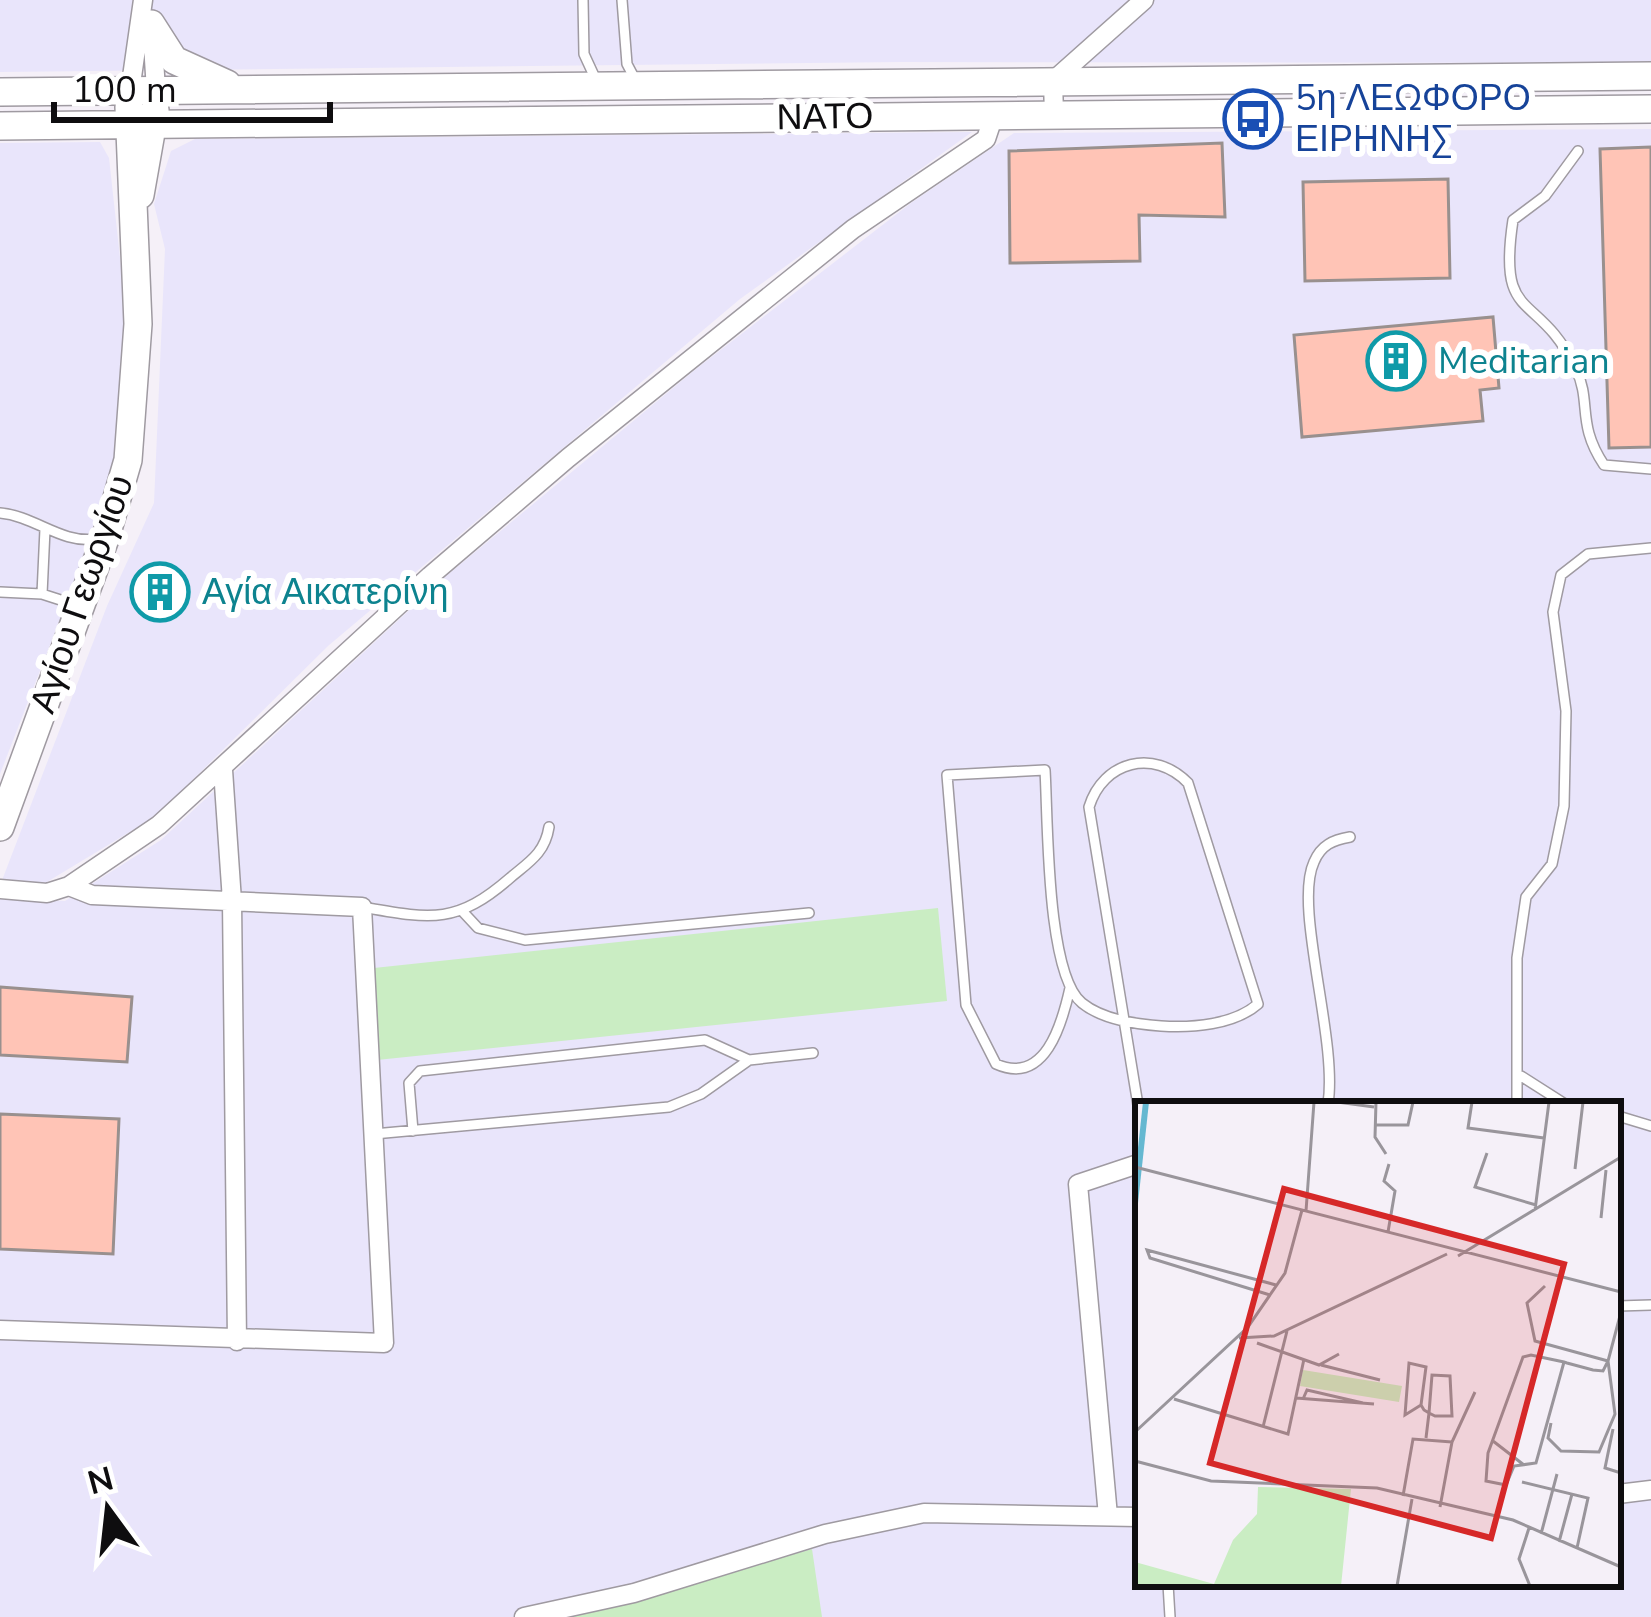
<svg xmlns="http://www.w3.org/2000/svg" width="1651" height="1617" viewBox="0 0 1651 1617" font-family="'Nunito Sans',sans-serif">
<rect width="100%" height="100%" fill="#f5f0f8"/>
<path fill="#e9e5fb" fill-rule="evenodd" d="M0 0H1651V63L901 62 0 72Z
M1651 129V1617H0V898L65 901 161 840 445 577 696 369 911 203 1014 133ZM1138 1104H1618V1584H1138Z
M972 132 740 299 328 646 156 816 37 888 1 883 107 606 154 503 165 249 154 204 171 151 195 139Z
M100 142 109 158 127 321 126 419 103 508 0 774V143Z"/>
<path fill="#caedc3" d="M938 908 947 1001 377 1060 374 968Z
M812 1549 822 1617H570Z"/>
<path fill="#ffc4b6" stroke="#99908e" stroke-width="3" d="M1222 143 1225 217 1139 215 1140 261 1010 263 1009 151Z
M1651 147V447L1609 448 1600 149Z
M1448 179 1450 278 1305 281 1303 182Z
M1493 317 1499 388 1480 390 1483 421 1302 437 1294 335Z
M0 987 132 997 127 1062 0 1055Z
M0 1114 119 1119 113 1254 0 1249Z"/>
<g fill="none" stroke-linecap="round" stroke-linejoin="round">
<g stroke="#9f9aa1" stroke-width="12">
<path id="service" d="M583 0 584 54 596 80
M622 0 627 64 636 81
M1578 151 1545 196 1513 220C1497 326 1538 289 1576 369 1592 403 1576 423 1604 465L1651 469
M0 513C35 516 61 544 96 539
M0 592 42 594 76 605
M42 594 45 529
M362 907C431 919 456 925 510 878 529 862 545 853 549 827
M464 913 478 928 525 940 809 913
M1070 988C1062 1024 1045 1086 996 1064L966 1005 947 775 1045 770C1048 818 1046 974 1082 1003 1103 1020 1136 1024 1161 1026 1192 1028 1234 1025 1258 1004L1188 783C1154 748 1103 761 1089 807L1138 1105
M1521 1076 1565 1104
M1328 1104C1338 1039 1293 907 1314 862 1321 845 1333 840 1350 837
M1517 1104V958L1526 897 1552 864 1564 806 1566 711 1553 612 1561 575 1588 554 1651 548
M1618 1116 1651 1126
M413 1131 409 1083 420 1071 705 1040 749 1060
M374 1134 669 1107 701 1094 749 1060 813 1053
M1618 1306 1651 1305
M1168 1584 1170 1617"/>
</g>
<g stroke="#9f9aa1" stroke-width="21">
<path id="minor" d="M152 29 156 90
M130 91 143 0
M1054 115 1053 81 1144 0
M223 770 232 901 237 1341
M0 889 47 893 69 886 159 825 430 576 568 458 853 229 986 139 994 115
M0 1330 384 1343 362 907 92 895 69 886
M1618 1494 1651 1490
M1108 1516 1078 1184 1138 1164
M524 1617 634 1593 825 1534 924 1513 1138 1517"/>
</g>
<g stroke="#9f9aa1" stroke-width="30">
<path id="secondary" d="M151 24 174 60 227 84
M0 92 1651 76
M0 126 1651 109
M140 195 155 110
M0 827 106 536 128 460 138 324 129 107"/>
</g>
<use href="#service" stroke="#fff" stroke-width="9"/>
<use href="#minor" stroke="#fff" stroke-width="18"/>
<use href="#secondary" stroke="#fff" stroke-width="27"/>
</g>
<defs>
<g id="bus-ring" transform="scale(3)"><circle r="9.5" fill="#fff" stroke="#1a4fb4" stroke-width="1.5"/><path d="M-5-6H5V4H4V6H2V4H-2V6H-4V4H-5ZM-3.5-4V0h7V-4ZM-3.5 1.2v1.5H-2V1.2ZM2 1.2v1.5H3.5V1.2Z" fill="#1a4fb4"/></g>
<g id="building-ring" transform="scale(3)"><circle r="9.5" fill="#fff" stroke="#0f9aa8" stroke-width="1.5"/><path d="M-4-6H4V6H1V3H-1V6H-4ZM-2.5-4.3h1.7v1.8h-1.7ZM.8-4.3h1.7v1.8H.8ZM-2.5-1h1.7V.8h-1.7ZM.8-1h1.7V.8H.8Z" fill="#0f9aa8"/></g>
</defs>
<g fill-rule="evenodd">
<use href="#bus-ring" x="1253" y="119"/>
<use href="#building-ring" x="1396" y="361"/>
<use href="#building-ring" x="160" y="592"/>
</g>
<g text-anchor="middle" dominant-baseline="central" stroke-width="12" stroke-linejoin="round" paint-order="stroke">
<g font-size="36" fill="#164399" stroke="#fff" text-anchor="start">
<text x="1295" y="98">5η ΛΕΩΦΟΡΟ<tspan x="1295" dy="41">ΕΙΡΗΝΗΣ</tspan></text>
</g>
<g font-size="36" fill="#0e0d0f" stroke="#fff">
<text transform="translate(825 117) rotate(-1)">ΝΑΤΟ</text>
<text transform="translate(82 594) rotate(-71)">Αγίου Γεωργίου</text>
</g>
<g font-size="36" fill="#0d838f" stroke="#fff" text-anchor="start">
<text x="1438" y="361">Meditarian</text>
<text x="202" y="592">Αγία Αικατερίνη</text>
</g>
</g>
<g transform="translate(1135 1101)">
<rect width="486" height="486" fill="#f5f0f8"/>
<path d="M168 269 267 285 264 301 165 285ZM123 386 216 388 206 485H0V461L79 483 98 439 122 413Z" fill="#caedc3"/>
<path fill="none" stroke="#65b8d1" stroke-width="6" d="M0 102 11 1"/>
<path fill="none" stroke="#99959b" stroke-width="3" d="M202 1 239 6M241 1 240 36 251 53M337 1 333 27 409 37M240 24H273L278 1M352 52 340 86 401 104M0 66 486 191M440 68 448 1M400 109 414 1M171 110 179 1M466 117 471 69M253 131 260 90 249 80 254 63M323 155 486 56M410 185 392 202 400 240 473 260M135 194 15 157 12 149 141 184M104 237 139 235 312 153M122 242 184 264 204 253M429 261 401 362 379 365 371 384 351 380 353 352 388 256 396 254 429 261 432 262 458 269 468 270 473 260M186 264 245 279M161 297 239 303M39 298 153 333 169 258M168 298 172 289 228 302M286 304 270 314 274 262 291 266 286 304 289 309 294 312 300 315H317L315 275 297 274 294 312 291 337M416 322 413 337 426 350 464 351 480 313 473 260 486 211M128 326 152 230M478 328 470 367 486 372M0 331 113 226 150 172 167 109M358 340 389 364M0 360 76 380 242 387 378 419 486 466M387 381 453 397 442 447M268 395 278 338 317 341M305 406 317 341 340 291M394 427 384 458 395 485M406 433 422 373M424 441 437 393M262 485 277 398"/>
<path fill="#d62828" fill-opacity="0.15" stroke="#d62828" stroke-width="6" d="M149 88 429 163 356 437 75 362Z"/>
<rect width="486" height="486" fill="none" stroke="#0e0d0f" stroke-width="6"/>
</g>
<g transform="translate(108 1509) rotate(345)" stroke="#ffffff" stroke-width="9" paint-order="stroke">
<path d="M0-9L21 45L0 30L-21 45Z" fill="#0e0d0f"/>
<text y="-18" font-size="33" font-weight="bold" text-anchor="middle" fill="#0e0d0f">N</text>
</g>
<path d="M54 102v18h276v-18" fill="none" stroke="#0e0d0f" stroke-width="6"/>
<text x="72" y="102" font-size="36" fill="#0e0d0f" stroke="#ffffff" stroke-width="9" paint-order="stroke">100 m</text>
</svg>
